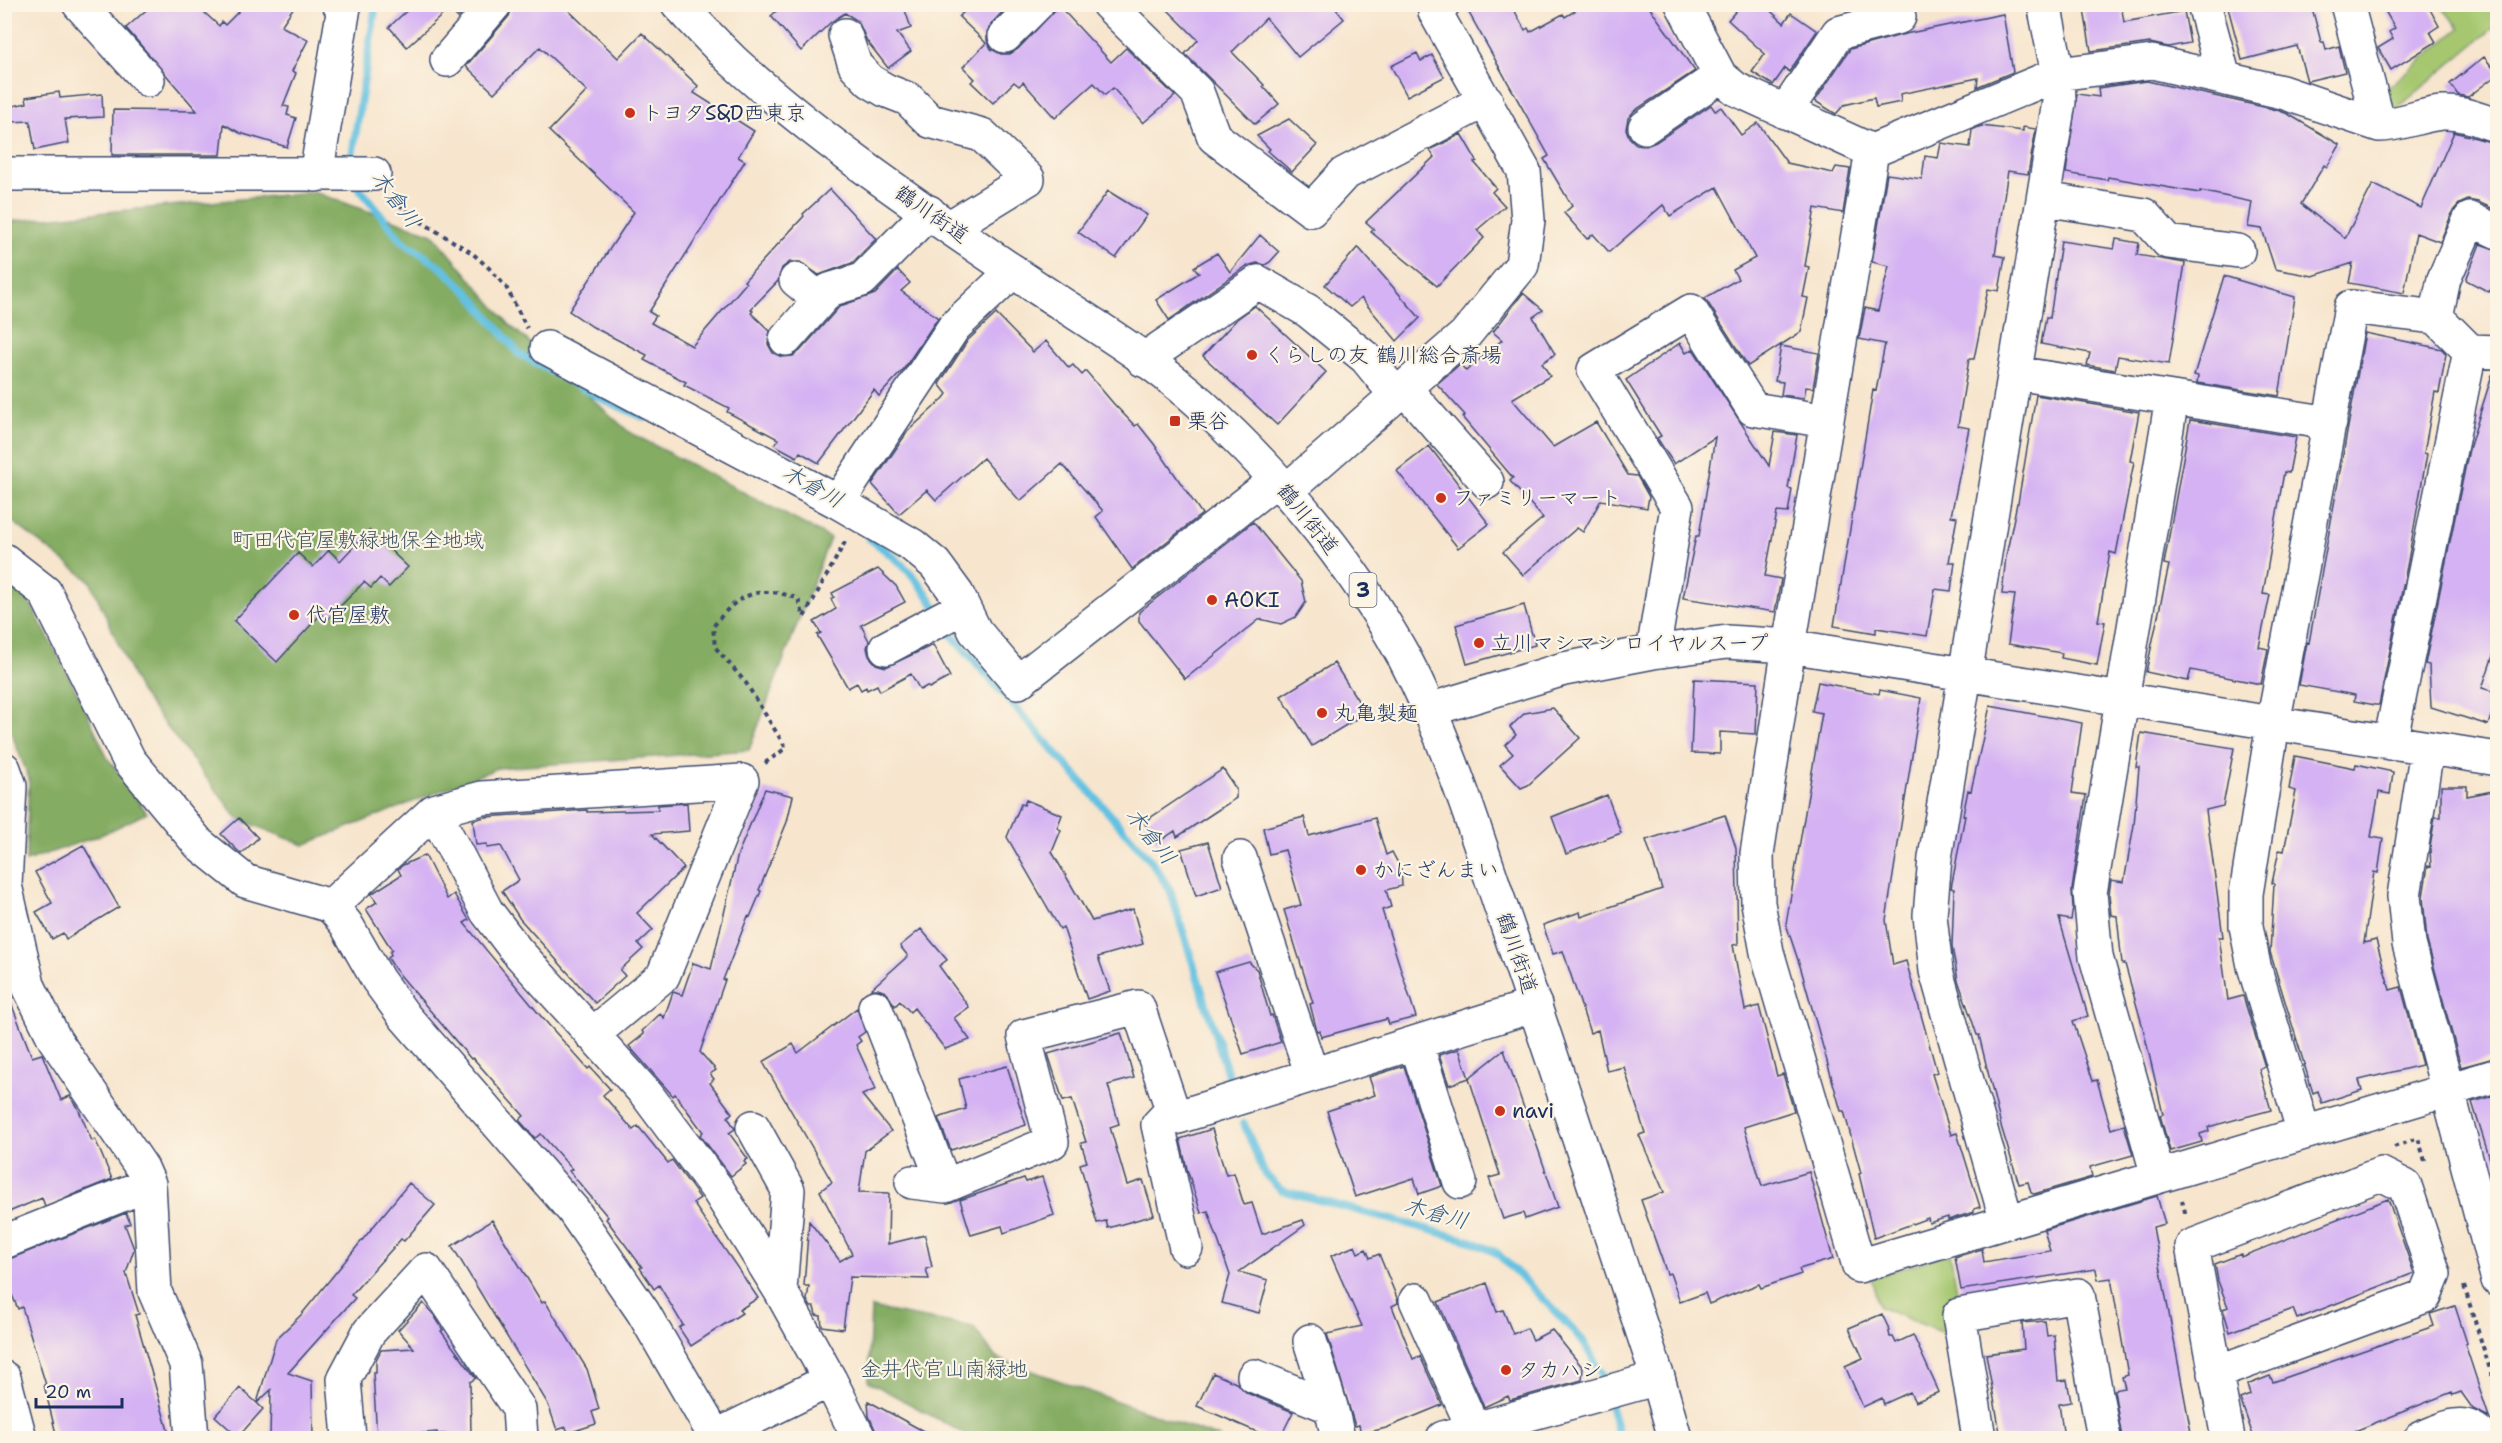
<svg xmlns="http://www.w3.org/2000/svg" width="2502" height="1443" viewBox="0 0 2502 1443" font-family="'Shantell Sans','Klee One',sans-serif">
<rect width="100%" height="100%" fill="#fcf5e5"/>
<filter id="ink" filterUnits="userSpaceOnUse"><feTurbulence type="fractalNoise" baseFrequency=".0167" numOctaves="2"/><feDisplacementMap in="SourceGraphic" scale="12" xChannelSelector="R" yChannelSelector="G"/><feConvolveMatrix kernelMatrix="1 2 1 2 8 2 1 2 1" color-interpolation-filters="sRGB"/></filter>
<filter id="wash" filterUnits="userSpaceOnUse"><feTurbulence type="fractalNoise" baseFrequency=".008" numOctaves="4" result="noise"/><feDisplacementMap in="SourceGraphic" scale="24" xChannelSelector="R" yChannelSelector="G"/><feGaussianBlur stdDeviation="1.35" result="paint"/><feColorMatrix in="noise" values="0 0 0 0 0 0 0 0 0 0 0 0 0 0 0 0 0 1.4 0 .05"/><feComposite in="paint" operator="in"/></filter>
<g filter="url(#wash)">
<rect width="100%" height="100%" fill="#f7e5cd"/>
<path fill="#a6c770" stroke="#607b67" stroke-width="1.5" d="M2440 5H2497V25L2394 111 2380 94 2460 28Z
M1950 1253 1960 1307 1953 1337 1879 1307 1871 1278Z"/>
<path fill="#84ac62" stroke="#506e60" stroke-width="1.5" d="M314 192 433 234 509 324 629 432 830 538 749 750 498 768 304 845 238 819 140 692 90 581 5 516 4 234 14 221Z
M5 579 27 597 82 702 107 757 147 813 101 835 26 861 29 779 5 716Z
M871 1308 973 1327 996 1358 1220 1438H972L868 1381Z"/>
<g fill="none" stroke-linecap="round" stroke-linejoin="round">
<path stroke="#63c1e1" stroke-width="8" d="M353 168 351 162 355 137 376 4
M357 180 360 189 402 241 441 267 469 293 519 354 607 401 644 417
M869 538C901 561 919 578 939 613
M945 624 950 633 1152 862 1170 890 1230 1081
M1244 1124 1264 1173 1281 1190 1471 1241 1497 1253 1552 1308 1583 1341 1603 1377
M1610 1405 1620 1438"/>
</g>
<g id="blocks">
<path fill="#d5b2f3" d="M153 4H195L219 26 222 22 225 25 246 4H296L281 26 308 40 292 71 296 73 283 106 289 107 287 115 296 118 287 147 240 133 224 124 221 155H112L113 110 197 111 126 28Z
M414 4H470L458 18 449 9 407 47 389 27Z
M513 4H562L618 58 642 33 698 86 694 93 754 131 738 157 745 161 649 312 656 316 651 323 692 346 746 283 744 281 804 216 803 214 830 189 876 239 852 263 819 275 800 262H790L782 268 778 281 751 309 753 311 751 313 770 331 768 344 773 353 782 357 793 356 800 351 840 306 875 294 898 270 910 283 901 291 938 318 903 370 879 396 874 390 819 463 800 452 797 457 775 445 778 439 727 412 729 408 684 385 686 382 644 360 647 355 593 327 569 311 634 212 549 131 587 91 540 47 494 93 466 66 509 16Z
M784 4H903L911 28 897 33 911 51 888 68 867 41 858 21 845 13 831 22 801 51 771 16Z
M971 4H1010L992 23 987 32V40L991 49 1001 54H1010L1018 49 1059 6 1111 62 1126 48 1175 96 1143 123 1113 88 1105 95 1094 83 1055 118 1023 82 1019 86 1014 82 993 103 971 82 975 79 963 67 986 43 959 17Z
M1162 4H1332L1344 19 1298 57 1266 18 1232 52 1264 85 1263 86 1279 104 1255 124 1185 54 1198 40Z
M1464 4H1511L1525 30 1528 28 1530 32 1563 14 1565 17 1586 4H1647L1695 71 1634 111 1628 118 1626 129 1629 137 1636 144 1646 146 1656 142 1711 105 1715 111 1721 107 1741 135 1758 123 1787 163 1833 173 1836 167 1850 169 1843 213 1815 208 1805 266 1809 267 1803 297 1808 298 1801 332 1748 366 1708 303 1705 298 1738 279 1733 270 1755 258 1717 187 1670 216 1663 205 1609 252 1593 234 1587 239 1564 213 1572 206 1544 159 1549 156Z
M1742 4H1763L1784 23 1791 13 1817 31 1789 72 1785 68 1773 85 1752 72 1765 54 1728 20Z
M2083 4H2121L2124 22 2184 11 2190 43 2168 47 2150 43 2091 51Z
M2227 4H2311L2321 42H2324L2326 50 2339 46 2345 72 2307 81 2297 46 2242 60Z
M2381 4H2427L2439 26 2430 32 2436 42 2391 70 2378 48 2393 39 2389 32 2395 28Z
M2003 14 2013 72 1979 86 1977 87 1978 78 1900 94 1901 102 1876 107 1874 98 1844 105 1836 114 1815 101 1850 49 1905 34Z
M1417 53 1421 61 1432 55 1444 77 1407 96 1391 66Z
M2484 57 2498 74 2468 97 2458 95 2450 84Z
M2147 81 2277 110 2288 114 2340 145 2327 167 2324 165 2301 204 2345 238 2373 184 2421 208 2454 132 2498 144V211L2478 202 2468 200 2459 204 2453 211 2440 242 2416 233 2404 293 2349 283 2353 263 2313 276 2275 269 2262 229 2248 227 2252 202 2200 191V193L2108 177 2107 180 2066 173 2077 94 2099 97 2098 88Z
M59 92 60 98 102 94 103 117 65 119 69 143 35 150 30 121 10 122 8 107 27 103 26 97Z
M1289 119 1317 145 1292 172 1268 151 1270 149 1257 136Z
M1981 126 2023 131V127L2036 129 2028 174 2008 171 1995 255 2005 257 1999 291 1988 289 1974 359H1969L1958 426 1969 428 1951 516 1957 517 1949 562H1955L1951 591 1935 589 1927 636 1876 628V633L1834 626 1873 390 1876 391 1885 344 1859 339 1865 308 1878 311 1889 266 1872 262 1887 174 1922 179 1925 156 1938 158 1941 143 1970 147 1972 130Z
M1461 134 1477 161 1474 162 1496 188 1492 192 1505 206 1477 230 1484 238 1437 286 1371 232 1374 229 1366 222 1434 157 1430 150Z
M1108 191 1147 215 1116 258 1078 232Z
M1260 235 1279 252 1270 262 1265 265 1257 263 1247 266 1169 320 1156 300 1199 273 1194 267 1217 253 1230 272Z
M2116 239 2139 243 2137 255 2185 263 2169 364 2118 356 2115 370 2087 365 2090 353 2041 344 2046 317 2050 318 2061 241 2114 249Z
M2480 244 2498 250V279L2489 292 2466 280Z
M1358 247 1420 318 1397 341 1361 298 1350 307 1325 285Z
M2224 276 2295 297 2279 396 2197 383 2198 376 2194 375Z
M1523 293 1543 310 1533 317 1555 354 1542 363 1550 376 1512 399 1553 447 1596 422 1628 475 1637 476 1649 497 1647 508 1601 500 1583 532 1577 528 1523 575 1503 552 1543 518 1510 481 1513 478 1462 417 1465 415 1437 384 1460 364 1466 371 1502 340 1493 332Z
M1255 306 1326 372 1277 425 1203 356 1237 319Z
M996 314 1033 352 1046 341 1069 368 1073 365 1082 375 1086 371 1113 403 1135 426 1138 424 1154 444 1202 514 1132 569 1096 517 1103 511 1062 464 1020 501 983 458 936 500 927 490 899 514 872 484 908 431 944 398 947 394 939 384 968 340Z
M2365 333 2442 349 2446 354 2439 393 2435 392 2424 453 2427 454 2408 561 2379 705H2375L2354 701 2355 695 2299 685 2307 642 2309 643Z
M1680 343 1686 353 1693 349 1769 466 1775 432 1797 435 1788 488 1792 489 1788 513 1777 512 1765 576 1781 579 1775 612 1683 598 1696 536H1699L1715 437 1674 464 1657 438 1661 436 1626 380Z
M1781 346 1819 353 1813 388 1806 387 1804 398 1781 395 1783 382 1775 381Z
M2492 375 2498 376V641L2482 688 2498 693V696L2488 725 2431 707 2429 665 2425 664 2469 449Z
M2036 395 2139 412 2130 461 2134 462 2116 554 2110 552 2098 621 2105 622 2097 665 2061 658 2062 653 2008 644 2015 595 2002 594 2006 556 2017 503H2018Z
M2190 420 2296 437 2289 473 2284 472 2263 594 2270 595 2259 647 2268 649 2261 684 2191 670 2188 681 2146 672 2169 565 2164 564Z
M1429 446 1489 524 1458 548 1397 471Z
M1253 522 1301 581 1306 602 1296 617 1281 624 1260 619 1185 679 1139 621V612Z
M369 530 408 567 389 587 380 578 371 588 364 582 327 620 321 614 277 662 234 621 298 553 313 567 329 550 340 561Z
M878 569 896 586 905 602 861 625 869 641 867 648 869 656 876 664 886 667 933 645 950 677 929 688 927 686 920 690 911 674 880 691 877 685 867 690 866 687 861 690 857 683 848 688 817 635 821 633 814 622 836 609 831 599 834 597 832 593Z
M1524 605 1535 645 1467 664 1456 625Z
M1334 663 1366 713 1312 746 1281 696Z
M1694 679 1758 682 1756 734 1720 732V754L1691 753Z
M1818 682 1879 694 1880 690 1921 698 1886 920 1893 965 1906 961 1937 1072 1932 1074 1951 1135 1957 1133 1980 1207 1974 1209V1212L1948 1220V1217L1929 1223 1928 1218 1874 1238 1859 1174 1861 1173 1844 1111H1841L1801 969 1786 924 1822 713 1812 711Z
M1990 706 2082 723 2072 793 2086 795 2072 890 2073 908 2071 920 2059 918 2088 1016 2073 1021 2093 1081 2097 1080 2111 1129 2124 1125 2133 1155 2090 1167 2092 1177 2034 1194 2031 1193 2028 1182 2019 1184 2001 1126 1979 1035H1977L1958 980 1952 947 1954 889 1951 888 1965 816 1963 815 1968 790 1971 791Z
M1553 708 1580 738 1528 785 1521 788 1500 765 1513 754 1505 745 1516 735 1510 727 1525 713Z
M2141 733 2234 748 2223 806 2206 810 2223 937H2219L2228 1000 2243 996 2265 1067 2259 1069 2271 1110 2208 1127 2209 1131 2200 1134 2202 1142 2170 1151 2160 1115 2163 1114 2143 1028 2125 964H2122L2117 916 2111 915 2109 894 2111 880 2124 882 2134 825 2139 767H2136Z
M2295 756 2355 768 2356 764 2393 772 2390 794 2379 792 2371 837 2383 839 2378 873 2374 872 2364 943 2376 940 2390 990 2401 987 2422 1065 2359 1080 2362 1090 2322 1103 2318 1091 2313 1093 2270 952 2274 884 2272 883 2279 850 2284 851 2296 791 2289 789Z
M1223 769 1236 789V798L1177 837 1175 831 1157 843 1144 822Z
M2441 786H2467V796L2498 790V1057L2461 1067 2427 941 2423 897 2428 866 2431 867 2430 848 2435 817H2441Z
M765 789 793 796 787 822 759 890 761 891 750 917 748 916 723 980H725L700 1052 716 1070 710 1074 714 1079 710 1083 732 1113 728 1117 735 1129 729 1133 748 1159 744 1161 746 1164 731 1176 700 1135 703 1132 675 1094 673 1096 629 1046 644 1034 642 1031 660 1014 664 1018 673 992 682 995 693 963 711 969 738 854Z
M1607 795 1621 833 1566 854 1552 817Z
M1026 800 1062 815 1057 828 1061 830 1052 852 1092 921 1133 909 1143 944 1098 957 1110 991 1087 999 1063 927 1060 929 1007 837 1021 804 1024 805Z
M687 803 689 831 652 834 684 868 637 913 653 930 638 944 643 949 620 970 625 976 595 1003 520 919 502 891 519 880 501 846 487 848V844L476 845 473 820 485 817 587 810V812L658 810V805Z
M1725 815 1736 848 1738 944 1733 945 1745 1010 1759 1006 1777 1076 1783 1074 1794 1111 1744 1127 1762 1186 1809 1172 1833 1259 1799 1269 1801 1274 1761 1288 1759 1284 1709 1304 1705 1293 1680 1302 1670 1273 1667 1274 1641 1200 1664 1192 1639 1135 1645 1133 1624 1067 1607 1071 1598 1030 1590 1033 1563 951 1553 954 1543 925 1580 912 1581 917 1662 889 1646 840Z
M1304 817 1309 836 1375 818 1386 855 1392 852 1401 869 1402 886 1386 890 1391 907 1382 910 1416 1017 1389 1024 1387 1019 1321 1037 1320 1031H1317L1310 1004 1313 1003 1284 910 1301 905 1285 850 1269 854 1263 828Z
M239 818 258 838 241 854 221 834Z
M1208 842 1222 887 1196 896 1181 849Z
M83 845 119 907 66 939 63 933 52 939 36 912 52 903 35 872Z
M425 855 447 899 454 894 469 920 464 923 539 1014 588 1069 590 1067 610 1089 603 1095 633 1130 638 1126 668 1163 672 1160 700 1198 693 1203 758 1298 739 1310 742 1313 691 1346 679 1328 683 1325 659 1285 654 1289 640 1268 642 1267 606 1219 608 1217 569 1171 572 1169 541 1134 535 1138 519 1120 524 1116 473 1058 471 1059 395 969 388 958 391 955 390 952 392 950 366 909 377 902 371 894 401 875 398 869 403 865Z
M921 929 947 960 939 966 969 1007 954 1018 970 1040 945 1049 914 1008 910 1012 900 1001 895 1006 886 992 878 989H871L908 956 900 946Z
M1249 962 1257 970 1270 1016 1272 1015 1281 1042 1243 1054 1215 972Z
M6 990 32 1057 42 1054 61 1100 70 1096 77 1106 92 1141 95 1139 112 1179 45 1206 42 1198 4 1214Z
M857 1008 865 1032 858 1037 861 1041 856 1045 876 1089 862 1095 891 1131 865 1151 859 1192 889 1193 888 1244 925 1235 932 1267 926 1269 929 1279 850 1277 843 1329 822 1326 821 1316 816 1315 814 1307H811L807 1300 809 1286H804L809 1221 840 1261 852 1254 820 1191 832 1182 763 1062 793 1044 798 1053Z
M1121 1033 1134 1078 1108 1085 1119 1124 1110 1127 1127 1185 1143 1180 1154 1215 1108 1228 1106 1221 1097 1223 1080 1164 1087 1162 1081 1143 1086 1142 1072 1099 1063 1101 1048 1054Z
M1459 1049 1469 1078 1449 1085 1439 1055Z
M1504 1050 1558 1207 1525 1219 1523 1213 1503 1219 1489 1178 1500 1175 1469 1078Z
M1007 1066 1026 1125 951 1150 938 1118 966 1109 959 1079Z
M1404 1066 1442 1186 1419 1194 1414 1178 1355 1197 1327 1111 1375 1095 1369 1077Z
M2498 1095V1165L2492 1166 2472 1102Z
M1212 1129 1226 1175 1234 1173 1244 1205 1252 1203 1262 1234 1303 1220 1305 1225 1239 1272 1268 1280 1259 1313 1222 1303 1230 1275 1208 1211 1201 1213 1187 1169 1180 1139Z
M1042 1177 1054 1215 1004 1233 1002 1226 971 1235 960 1200 1024 1178 1026 1182Z
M409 1183 435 1205 404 1241 401 1239 351 1295 355 1298 288 1373 312 1381 313 1438H270L271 1390 257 1403 263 1409 238 1437 215 1416 240 1388 257 1403 276 1339 301 1315Z
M2157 1196 2165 1224 2153 1227 2192 1438H2122L2114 1390 2125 1388 2122 1377 2128 1375 2111 1278 2098 1280 2096 1269 1961 1290 1955 1257 1982 1249 1984 1262 2050 1251 2044 1230Z
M2388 1199 2414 1273 2297 1319 2293 1309 2230 1332 2223 1309 2228 1307 2218 1281 2215 1264 2241 1254V1257Z
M126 1213 130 1223 125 1225 134 1249 126 1273 139 1314 135 1315 169 1434 151 1438H57L44 1385H46L22 1307 18 1309 4 1276V1261Z
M492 1220 542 1303 545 1301 587 1369 599 1409 592 1412 596 1424 568 1433 566 1427 557 1430 548 1404 452 1246Z
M1355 1246 1358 1253 1366 1249 1370 1258 1379 1254 1397 1298 1398 1303 1392 1306 1413 1359 1420 1356 1442 1405 1386 1428 1361 1434 1359 1425 1355 1426 1327 1334 1362 1326 1331 1256Z
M1487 1283 1497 1312 1503 1310 1513 1334 1527 1328 1533 1340 1552 1330 1583 1368 1582 1380 1510 1400 1508 1396 1484 1407 1438 1302Z
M423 1303 434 1315 443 1330 441 1331 476 1378 470 1382 471 1434H437V1432L377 1437 373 1373H376V1360L381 1350 414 1348 398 1330Z
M2455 1306 2467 1343 2465 1344 2489 1417 2473 1409 2461 1392 2453 1395 2452 1392 2355 1431 2357 1438H2254L2240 1399 2250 1395 2247 1385 2270 1376 2273 1382 2434 1326 2430 1314Z
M1882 1314 1888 1327 1890 1337H1893L1896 1343 1913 1335 1939 1392 1915 1402 1910 1392 1884 1404 1882 1398 1863 1407 1845 1366 1863 1358 1849 1328Z
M2045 1321 2047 1336 2054 1335 2058 1381 2067 1380 2071 1402 2059 1404 2064 1438H2001L1986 1354 2024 1349 2022 1323Z
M1213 1373 1238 1384 1247 1393 1293 1412 1280 1438H1271L1197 1406Z
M868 1401 936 1438H885L877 1434 869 1416Z"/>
</g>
</g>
<g filter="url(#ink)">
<use href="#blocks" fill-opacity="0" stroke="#3c4a6f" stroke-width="1.5"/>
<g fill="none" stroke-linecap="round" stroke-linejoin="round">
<g stroke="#3c4a6f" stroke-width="36">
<path id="minor" d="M79 4 148 80
M1108 4 1197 92 1214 137 1311 210 1344 174 1486 100
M1682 4 1720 76 1736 89 1872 151
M2204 4 2224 78
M2347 4 2379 125
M845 35 855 65 870 81 885 90 908 99 930 121 982 135 1028 179 950 227
M1005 36 1037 4
M447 60 495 4
M1785 112 1838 33 1899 17
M2498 126C2480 120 2462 112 2443 113 2422 114 2402 125 2379 125L2282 92 2152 62 2058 74 1872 151 1789 646 1757 854 1758 903 1767 952 1859 1266 2498 1075
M1645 127 1720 76
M4 174H374
M316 175 344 7 339 4
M2044 199 2144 215 2168 242 2238 251
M796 280 820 300
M786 339 829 290 862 280 929 212
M547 348 838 502 912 545 935 564 957 594 975 631 1018 682 1276 480
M2470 351 2498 352
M1143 360 1258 282 1308 311 1366 358 1396 395
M2015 373 2330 423
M1404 388 1487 482
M1286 491 1465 335 1522 265 1528 220 1524 171 1435 12 1443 4
M838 502 954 327 1013 271
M4 560 45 592 129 760 199 844 245 881 331 906 346 924 378 980 405 1017 573 1210 643 1312 716 1438
M886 648 963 607
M1653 652 1677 507 1594 370 1691 311 1753 409 1827 421
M1429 710 1564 669 1653 652 1727 642 1789 646 2498 759
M2390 743 2470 351 2436 317 2444 279 2470 219 2498 232
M2427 749 2404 896 2409 944 2498 1280
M4 769 10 786 5 885 28 985 55 1040 142 1168 149 1184 155 1292 186 1364 192 1438
M434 811 487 912 516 950 647 1095 718 1190 780 1290 830 1380 859 1438
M1240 858 1312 1075
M331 906 434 811 482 798 742 781 663 976 592 1035
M875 1007 945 1186
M1416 1043 1460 1182
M1172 1110 1158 1125 1186 1248
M753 1127 788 1190 780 1290
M2304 1133 2254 966 2246 926V894L2273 724 2351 307 2436 317
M2158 1176 2096 957 2090 893 2172 398
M912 1182 945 1186 1052 1142 1024 1036 1138 1007 1175 1118 1535 1005
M2007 1222 1936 971 1930 915 1935 858 2059 102 2058 74 2044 4
M4 1242 149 1184
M1416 1300 1474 1430
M1310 1341 1331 1407 1338 1438
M2215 1373 2425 1296 2434 1274 2405 1186 2381 1174 2192 1246 2228 1438
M1254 1376 1331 1407
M4 1378 20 1438
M715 1437 830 1380
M349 1438 344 1379 369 1332 426 1270 519 1409 521 1438
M1443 1438 1658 1378
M1979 1438 1959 1315 2078 1295 2104 1438
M2421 1438C2446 1429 2463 1415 2484 1438"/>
</g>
<g stroke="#3c4a6f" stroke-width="36">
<path id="major" d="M678 4C696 23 714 43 733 61 819 140 918 206 1014 272 1076 315 1146 354 1201 404 1281 477 1352 562 1404 657 1448 740 1475 831 1505 919 1558 1072 1607 1225 1658 1378L1675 1438"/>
</g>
<path stroke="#3c4a6f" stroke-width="4" stroke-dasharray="4.5 4.5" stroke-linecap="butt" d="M392 199 420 221 472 253 489 268 506 287 527 328
M765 763 786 748 746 683 715 647 713 627C736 595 759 583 798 599L804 617 845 542
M2394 1147 2418 1138 2425 1161
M2182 1200 2186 1216
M2464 1286 2498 1395"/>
<use href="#minor" stroke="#fff" stroke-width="33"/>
<use href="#major" stroke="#fff" stroke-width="33"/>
</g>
</g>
<g fill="#c8321e" stroke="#fcf5e5" stroke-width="2">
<circle cx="630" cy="113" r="6"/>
<circle cx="1252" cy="355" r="6"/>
<rect x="1169" y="415" width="12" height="12" rx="3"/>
<circle cx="1441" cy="498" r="6"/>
<circle cx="1212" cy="600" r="6"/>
<circle cx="294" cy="615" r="6"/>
<circle cx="1479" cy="643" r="6"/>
<circle cx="1322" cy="713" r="6"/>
<circle cx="1361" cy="870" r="6"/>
<circle cx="1500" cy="1111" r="6"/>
<circle cx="1506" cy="1370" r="6"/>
</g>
<g text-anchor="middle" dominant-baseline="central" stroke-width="4.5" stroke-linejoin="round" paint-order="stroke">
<rect fill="#fcf5e5" stroke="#5e6a86" stroke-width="1.5" x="1349.5" y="573" width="27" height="34" rx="4.5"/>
<g font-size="20" font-weight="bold" fill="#1b2f5e">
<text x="1363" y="590">3</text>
</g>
<g font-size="21" fill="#1b2f5e" stroke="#fcf5e5" text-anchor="start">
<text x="642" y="113">トヨタS&amp;D西東京</text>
<text x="1264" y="355">くらしの友 鶴川総合斎場</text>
<text x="1187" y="421">栗谷</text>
<text x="1453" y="498">ファミリーマート</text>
<text x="1224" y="600">AOKI</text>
<text x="306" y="615">代官屋敷</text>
<text x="1491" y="643">立川マシマシ ロイヤルスープ</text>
<text x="1334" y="713">丸亀製麺</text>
<text x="1373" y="870">かにざんまい</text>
<text x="1512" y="1111">navi</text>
<text x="1518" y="1370">タカハシ</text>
</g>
<g font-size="21" fill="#1b2f5e" stroke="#fcf5e5">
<text transform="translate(932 214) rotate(35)">鶴川街道</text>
<text transform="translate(1308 519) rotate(51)">鶴川街道</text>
<text transform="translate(1517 953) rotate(71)">鶴川街道</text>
</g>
<g font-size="21" fill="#3e5562" stroke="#fcf5e5">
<text x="358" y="540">町田代官屋敷緑地保全地域</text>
<text x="944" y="1369">金井代官山南緑地</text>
</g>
<g font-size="22" font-style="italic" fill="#315b85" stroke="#fcf5e5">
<text transform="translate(396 199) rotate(53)">木倉川</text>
<text transform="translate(813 486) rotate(29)">木倉川</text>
<text transform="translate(1151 836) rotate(51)">木倉川</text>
<text transform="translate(1436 1213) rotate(15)">木倉川</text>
</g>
</g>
<rect width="2502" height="1443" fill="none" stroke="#fcf5e5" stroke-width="24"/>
<path d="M36 1398v9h86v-9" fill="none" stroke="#1b2f5e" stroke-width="3"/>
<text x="45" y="1398" font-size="18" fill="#1b2f5e" stroke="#fcf5e5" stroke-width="4.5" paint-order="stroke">20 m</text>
</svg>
